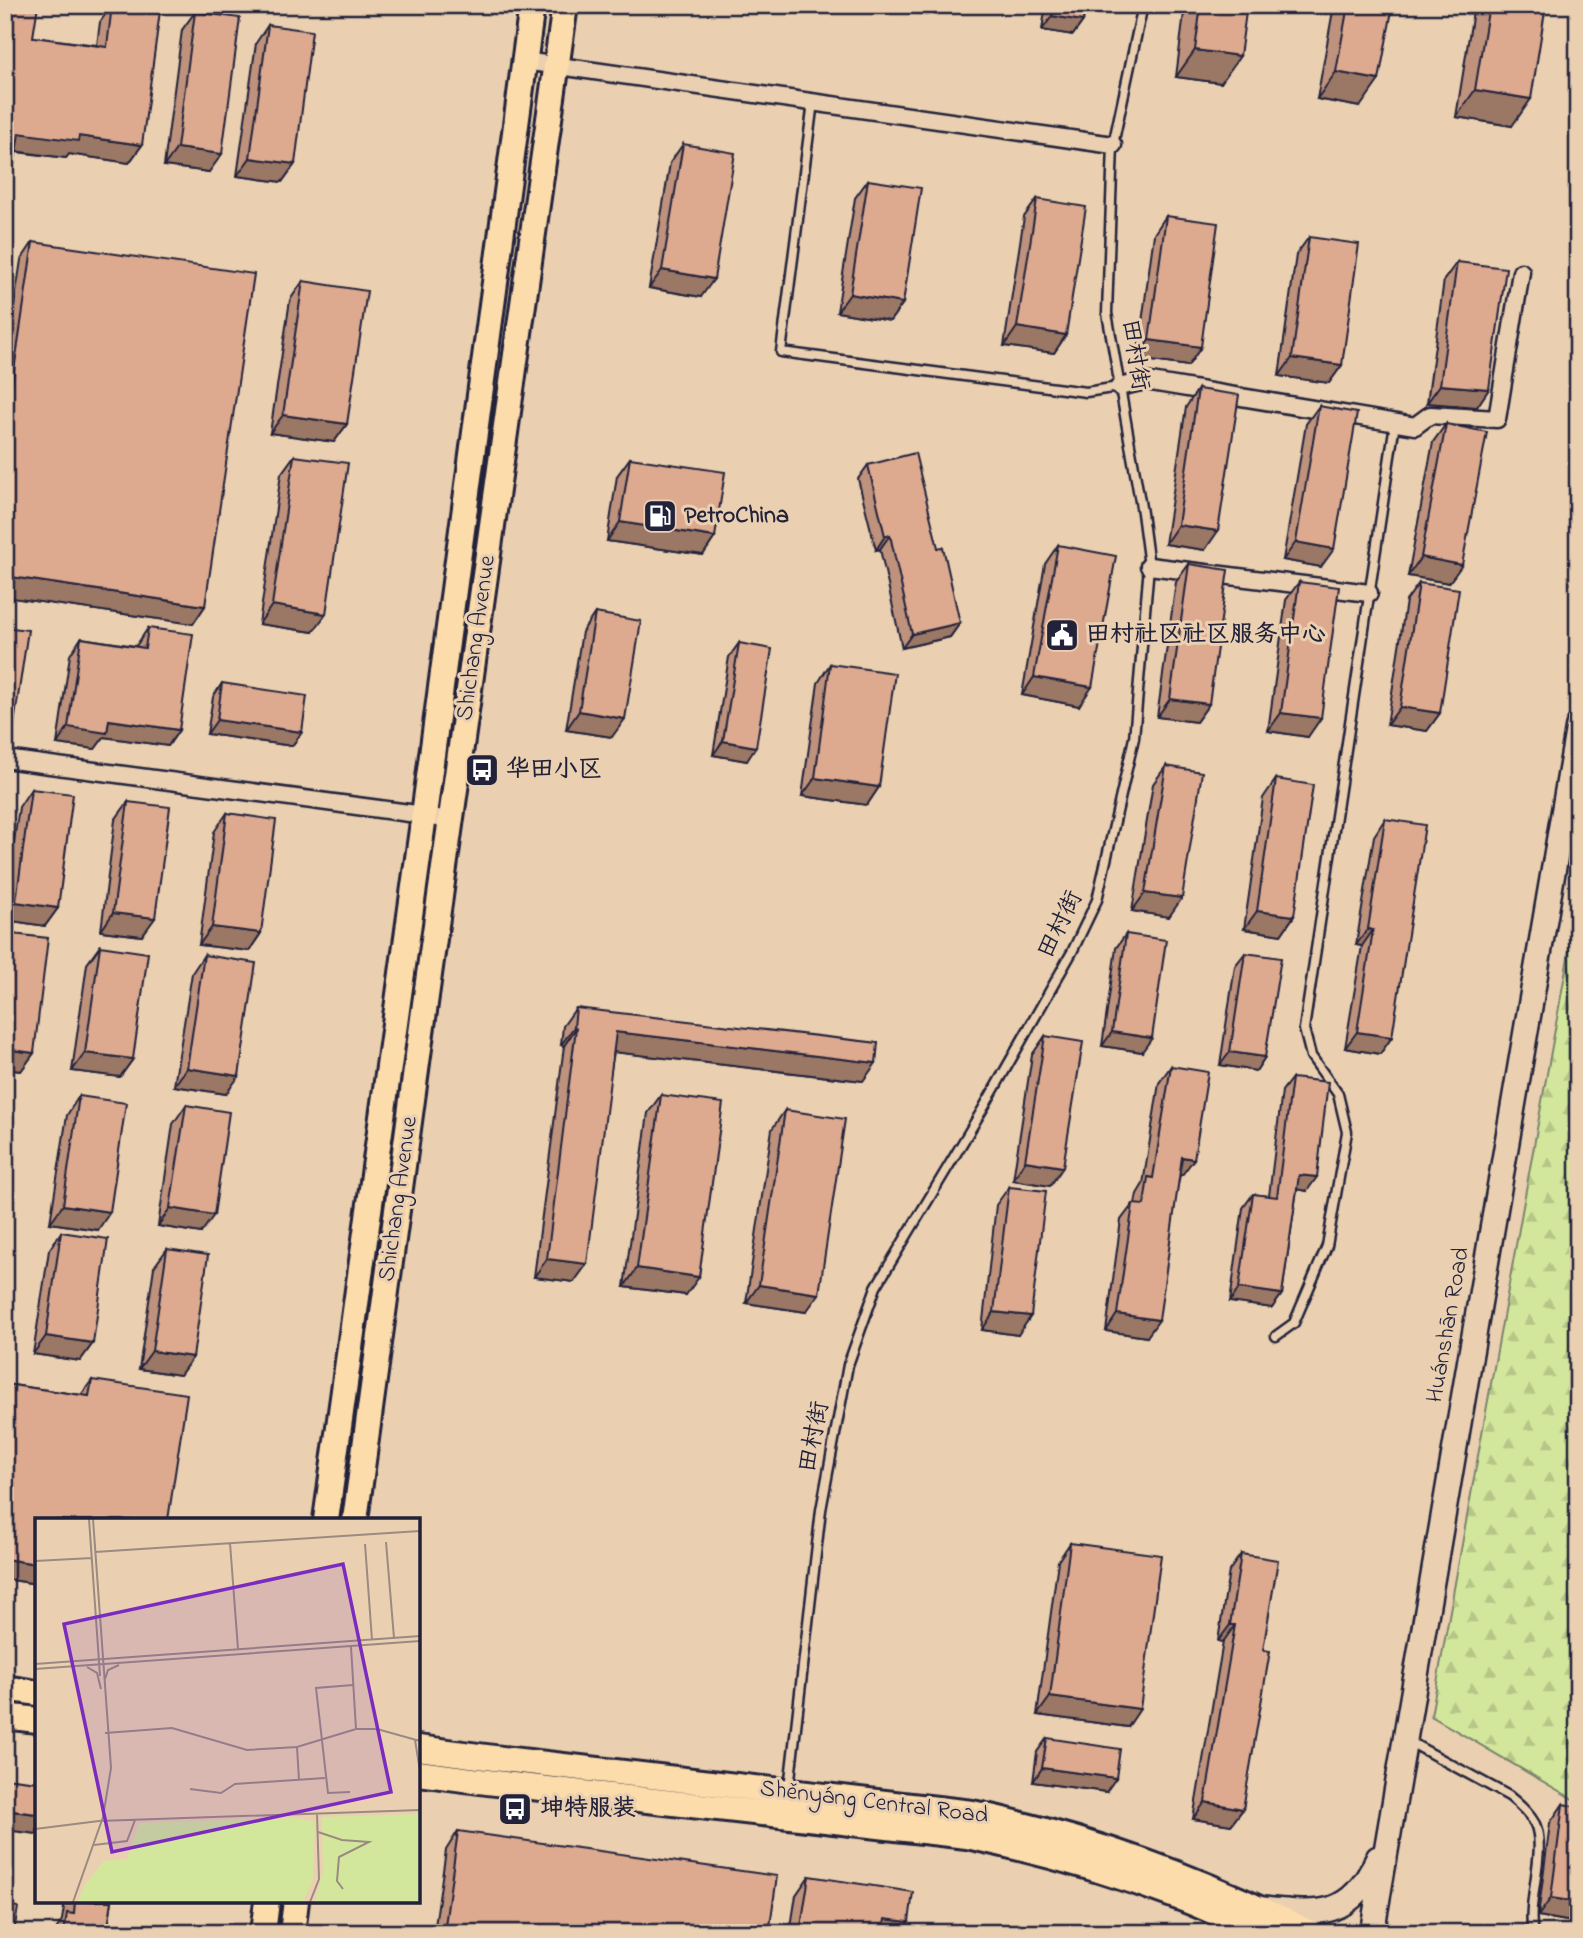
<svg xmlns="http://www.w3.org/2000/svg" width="1583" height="1938" viewBox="0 0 1583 1938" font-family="'Indie Flower','LXGW WenKai TC',sans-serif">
<defs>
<pattern id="forest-firs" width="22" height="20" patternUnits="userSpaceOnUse" patternTransform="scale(1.75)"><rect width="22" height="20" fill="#d3e79c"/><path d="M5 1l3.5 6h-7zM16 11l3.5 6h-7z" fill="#b5c687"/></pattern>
</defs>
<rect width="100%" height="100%" fill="#ead0b1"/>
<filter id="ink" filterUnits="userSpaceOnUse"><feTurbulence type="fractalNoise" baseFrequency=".0143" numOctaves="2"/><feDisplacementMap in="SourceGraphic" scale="14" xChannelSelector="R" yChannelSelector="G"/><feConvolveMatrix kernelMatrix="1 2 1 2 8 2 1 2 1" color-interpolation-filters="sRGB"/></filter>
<g filter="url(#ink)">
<path fill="url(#forest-firs)" stroke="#7a846c" stroke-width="2" d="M1578 902V1802L1431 1716Z"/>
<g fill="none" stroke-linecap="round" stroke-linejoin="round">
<g stroke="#22223b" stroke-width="13">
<path id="service" d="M813 102 781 352 1086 392 1119 387
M1276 1336 1294 1323 1327 1246 1347 1132 1338 1094 1311 1056 1304 1029 1395 423
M1408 1741 1509 1796C1519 1804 1529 1813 1535 1824 1547 1851 1526 1902 1533 1933
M789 1788 821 1510 848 1365 876 1287 984 1107 1072 952 1097 900 1134 738 1149 566 1142 513 1107 313 1113 145 1143 5"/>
</g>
<g stroke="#22223b" stroke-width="21">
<path id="minor" d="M524 61 1113 145
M1119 387 1145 381 1415 426 1430 415 1497 419 1521 272
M1149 566 1369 593
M5 759 424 815 451 821"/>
</g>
<g stroke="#22223b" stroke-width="28">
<path id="secondary" d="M1263 1909C1322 1915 1351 1918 1378 1858
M1372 1933 1578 726"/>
</g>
<g stroke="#22223b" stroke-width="30">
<path id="primary" d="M326 1520 424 815 532 5
M355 1520 427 989 565 5
M5 1688 37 1693
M5 1716 37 1720
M418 1748 494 1758 972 1813C1093 1839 1199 1878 1310 1933
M418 1773 487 1782 967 1836C1039 1851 1109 1871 1178 1897 1206 1907 1233 1921 1261 1933
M263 1933 267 1901
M292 1933 296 1901"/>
</g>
<use href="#service" stroke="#ead0b1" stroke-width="8"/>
<use href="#minor" stroke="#ead0b1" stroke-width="16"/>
<use href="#secondary" stroke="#ead0b1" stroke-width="23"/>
<use href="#primary" stroke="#fddcac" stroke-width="24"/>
</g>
<path fill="#be927c" stroke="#22223b" stroke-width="2" d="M5 5 33 37 97 45 100 22 112 5 142 145 129 163 69 154 66 158 16 152 5 217Z
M1046 5H1085L1083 21 1073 35 1042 30Z
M1185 5H1247L1221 83 1176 77Z
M1334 5H1393L1360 107 1317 99Z
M1474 5H1546L1512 126 1456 117Z
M195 12 209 172 164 166 182 30Z
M268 25 295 164 282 182 237 176 256 43Z
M683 144 701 297 649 288 670 163Z
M868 180 903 303 890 321 837 312 855 198Z
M1037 199 1066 335 1054 353 1004 346 1024 217Z
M1166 216 1201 347 1188 366 1137 359 1154 234Z
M1309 237 1342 365 1329 383 1279 376 1296 255Z
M33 242 205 606 193 624 5 597V364L21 260Z
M1457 262 1477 407 1427 403 1444 280Z
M303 281 347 424 334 442 270 433 290 300Z
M1198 389 1205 550 1165 544 1186 407Z
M1319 406 1321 567 1283 560 1306 424Z
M1446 424 1449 583 1408 576 1433 442Z
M294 456 313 632 259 624 281 474Z
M630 458 715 537 703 555 607 541 617 476Z
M868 465 938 548 960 623 950 637 902 648 880 549 876 550 858 479Z
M1058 545 1079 706 1022 695 1045 564Z
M1189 564 1209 704 1196 722 1157 717 1176 582Z
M1299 582 1308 737 1268 731 1286 600Z
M1419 583 1440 713 1427 731 1387 725 1406 601Z
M595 613 612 737 566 730 582 632Z
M148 628 179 730 168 746 104 737 95 749 57 744 70 655 81 638 136 646Z
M739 643 747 761 713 755 729 657Z
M830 664 879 787 867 805 802 796 818 683Z
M222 683 302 732 292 746 207 734 213 697Z
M1166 766 1169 917 1132 911 1153 784Z
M1276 779 1294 916 1281 935 1244 929 1263 798Z
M31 789 58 908 45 926 5 920V902L19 807Z
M128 802 142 936 101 931 115 820Z
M227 813 261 933 249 951 199 945 214 832Z
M1385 819 1392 1037 1380 1054 1345 1048 1362 946 1356 945 1374 836Z
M12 934 34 1053 21 1071 5 1069V943Z
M1126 934 1142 1052 1102 1046 1116 948Z
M100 946 133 1059 120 1077 72 1071 87 964Z
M1245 953 1265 1057 1256 1071 1220 1065 1235 966Z
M204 955 226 1094 174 1086 192 973Z
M576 1008 863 1081 614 1052 574 1282 534 1277 564 1046 561 1045 563 1026Z
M1045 1036 1063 1167 1050 1186 1013 1180 1032 1055Z
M1171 1066 1182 1175H1180L1147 1337 1106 1331 1121 1220 1133 1204H1135L1137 1194 1143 1184 1159 1083Z
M1292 1078 1307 1191 1297 1189 1282 1294 1272 1308 1230 1302 1243 1208 1253 1194 1269 1196 1282 1091Z
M661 1095 686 1295 624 1287 648 1113Z
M79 1096 98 1230 50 1223 67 1115Z
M186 1105 201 1233 158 1226 173 1124Z
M785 1110 806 1312 746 1303 772 1129Z
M1009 1187 1018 1335 982 1330 996 1205Z
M61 1232 93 1343 80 1361 33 1354 49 1250Z
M167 1249 193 1357 180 1375 139 1369 154 1267Z
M92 1380 168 1520H37V1584L5 1579V1384L81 1395Z
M1070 1543 1128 1727 1037 1715 1058 1561Z
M1241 1554 1263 1650 1243 1809 1231 1825 1193 1819 1223 1642 1218 1641 1229 1571Z
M1047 1738 1106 1792 1033 1782 1037 1752Z
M1563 1804 1578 1923 1538 1916 1550 1823Z
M458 1831 769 1933H434L446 1850Z
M809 1876 901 1933H790L796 1895Z
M65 1901H112L107 1933H54L62 1920Z"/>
<path fill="#9b7765" stroke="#22223b" stroke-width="2" d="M900 5H934L927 15 896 10Z
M1052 16 1083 21 1073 35 1042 30Z
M1195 50 1240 56 1221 83 1176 77Z
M1336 72 1379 80 1360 107 1317 99Z
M1475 90 1531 99 1512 126 1456 117Z
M19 133 79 136 142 145 129 163 69 154 66 158 6 150Z
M177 148 222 154 209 172 164 166Z
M250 158 295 164 282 182 237 176Z
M662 270 714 279 701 297 649 288Z
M850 294 903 303 890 321 837 312Z
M1017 327 1066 335 1054 353 1004 346Z
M1149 340 1201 347 1188 366 1137 359Z
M1292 358 1342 365 1329 383 1279 376Z
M1440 385 1489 389 1477 407 1427 403Z
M283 415 347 424 334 442 270 433Z
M620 522 715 537 703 555 607 541Z
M1178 525 1218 531 1205 550 1165 544Z
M890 535 880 549 876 550 885 536Z
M1296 542 1334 549 1321 567 1283 560Z
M1421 557 1462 565 1449 583 1408 576Z
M5 576 205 606 193 624 5 597Z
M272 605 326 614 313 632 259 624Z
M960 623 950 637 902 648 912 634Z
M1034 677 1092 687 1079 706 1022 695Z
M1170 699 1209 704 1196 722 1157 717Z
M1400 707 1440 713 1427 731 1387 725Z
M579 711 625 719 612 737 566 730Z
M1281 713 1321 718 1308 737 1268 731Z
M109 720 179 730 168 746 104 737 95 749 57 744 68 727Z
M217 720 302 732 292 746 207 734Z
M5 723 14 724 5 736Z
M723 741 756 747 747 761 713 755Z
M815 778 879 787 867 805 802 796Z
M1145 893 1182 898 1169 917 1132 911Z
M16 902 58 908 45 926 5 920V916Z
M1257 911 1294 916 1281 935 1244 929Z
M113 913 155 918 142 936 101 931Z
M212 927 261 933 249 951 199 945Z
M1368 929 1373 930 1362 946 1356 945Z
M574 1027 576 1028 564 1046 561 1045Z
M616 1032 876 1063 863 1081 604 1051Z
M1112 1032 1152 1038 1142 1052 1102 1046Z
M1357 1032 1392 1037 1380 1054 1345 1048Z
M5 1049 34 1053 21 1071 5 1069Z
M1230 1052 1265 1057 1256 1071 1220 1065Z
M85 1053 133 1059 120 1077 72 1071Z
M187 1068 239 1076 226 1094 174 1086Z
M1182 1157 1194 1159 1182 1175 1170 1173Z
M1025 1161 1063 1167 1050 1186 1013 1180Z
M1299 1175 1317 1177 1307 1191 1289 1188Z
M63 1205 110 1212 98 1230 50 1223Z
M170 1208 214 1215 201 1233 158 1226Z
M547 1259 587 1264 574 1282 534 1277Z
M637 1268 699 1277 686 1295 624 1287Z
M759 1285 819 1294 806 1312 746 1303Z
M1239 1288 1282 1294 1272 1308 1230 1302Z
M994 1312 1031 1316 1018 1335 982 1330Z
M1117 1314 1159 1320 1147 1337 1106 1331Z
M46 1336 93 1343 80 1361 33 1354Z
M152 1351 193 1357 180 1375 139 1369Z
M5 1559 37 1564V1584L5 1579Z
M1230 1625H1235L1223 1642 1218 1641Z
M1050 1697 1140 1709 1128 1727 1037 1715Z
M1042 1768 1116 1778 1106 1792 1033 1782Z
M1205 1802 1243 1809 1231 1825 1193 1819Z
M5 1810 37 1814V1834L5 1830Z
M1551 1898 1578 1902V1923L1538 1916Z
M885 1919 909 1922 901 1933H875Z"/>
<path fill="#ddaa90" stroke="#22223b" stroke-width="2" d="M5 5H38L33 37 107 47 112 5 160 11 142 145 79 136 78 141 19 133 6 216 5 215Z
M1054 5H1085L1083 21 1052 16Z
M1201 5H1247L1240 56 1195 50Z
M1348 5H1393L1379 80 1336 72Z
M1489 5H1546L1531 99 1475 90Z
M195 12 240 18 222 154 177 148Z
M268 25 312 31 295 164 250 158Z
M683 144 735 153 714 279 662 270Z
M868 180 921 188 903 303 850 294Z
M1037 199 1086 207 1066 335 1017 327Z
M1166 216 1218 223 1201 347 1149 340Z
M1309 237 1359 244 1342 365 1292 358Z
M33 242 254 274 205 606 5 576V432Z
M1457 262 1506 268 1489 389 1440 385Z
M303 281 367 291 347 424 283 415Z
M1198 389 1239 395 1218 531 1178 525Z
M1319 406 1357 413 1334 549 1296 542Z
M1446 424 1487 432 1462 565 1421 557Z
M915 453 938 548 943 547 960 623 912 634 890 535 885 536 868 465Z
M294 456 348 463 326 614 272 605Z
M630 458 725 472 715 537 620 522Z
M1058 545 1116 556 1092 687 1034 677Z
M1189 564 1228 570 1209 704 1170 699Z
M1299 582 1339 587 1321 718 1281 713Z
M1419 583 1459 589 1440 713 1400 707Z
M595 613 641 621 625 719 579 711Z
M5 627 28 630 14 724 5 723Z
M148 628 193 634 179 730 109 720 107 733 68 727 81 638 145 648Z
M739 643 772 649 756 747 723 741Z
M830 664 895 673 879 787 815 778Z
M222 683 307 696 302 732 217 720Z
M1166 766 1202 772 1182 898 1145 893Z
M1276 779 1313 785 1294 916 1257 911Z
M31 789 73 794 58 908 16 902Z
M128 802 170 807 155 918 113 913Z
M227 813 276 820 261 933 212 927Z
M1385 819 1425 825 1392 1037 1357 1032 1373 930 1368 929Z
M12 934 48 938 34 1053 5 1049V987Z
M1126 934 1166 940 1152 1038 1112 1032Z
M100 946 148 953 133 1059 85 1053Z
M1245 953 1281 958 1265 1057 1230 1052Z
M204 955 256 963 239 1076 187 1068Z
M576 1008 878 1043 876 1063 616 1032 587 1264 547 1259 576 1028 574 1027Z
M1045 1036 1083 1042 1063 1167 1025 1161Z
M1171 1066 1208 1072 1194 1159 1182 1157 1159 1320 1117 1314 1133 1204 1144 1205 1148 1177 1153 1178Z
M1292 1078 1328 1082 1317 1177 1299 1175 1282 1294 1239 1288 1253 1194 1277 1197Z
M661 1095 723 1103 699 1277 637 1268Z
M79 1096 126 1103 110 1212 63 1205Z
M186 1105 229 1112 214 1215 170 1208Z
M785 1110 845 1119 819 1294 759 1285Z
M1009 1187 1046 1191 1031 1316 994 1312Z
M61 1232 108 1239 93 1343 46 1336Z
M167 1249 208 1255 193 1357 152 1351Z
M92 1380 187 1394 168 1520H37V1564L5 1559V1384L89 1396Z
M1070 1543 1161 1555 1140 1709 1050 1697Z
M1241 1554 1278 1560 1263 1650 1270 1651 1243 1809 1205 1802 1235 1625H1230Z
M1047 1738 1120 1749 1116 1778 1042 1768Z
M5 1778 37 1782V1814L5 1810Z
M1563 1804 1578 1807V1902L1551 1898Z
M458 1831 777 1876 769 1933H444Z
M809 1876 913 1892 909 1922 885 1919 883 1933H800Z
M75 1901H112L107 1933H64L67 1913 74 1914Z
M5 1905 18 1907 14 1933H5Z"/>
</g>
<defs>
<g id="fuel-square" transform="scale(1.75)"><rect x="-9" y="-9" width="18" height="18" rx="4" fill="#22223b" stroke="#ead0b1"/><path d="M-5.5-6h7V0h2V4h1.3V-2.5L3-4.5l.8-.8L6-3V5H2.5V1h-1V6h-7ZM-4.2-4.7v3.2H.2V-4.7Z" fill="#fff"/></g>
<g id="civic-square" transform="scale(1.75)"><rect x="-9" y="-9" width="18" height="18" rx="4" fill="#22223b" stroke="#ead0b1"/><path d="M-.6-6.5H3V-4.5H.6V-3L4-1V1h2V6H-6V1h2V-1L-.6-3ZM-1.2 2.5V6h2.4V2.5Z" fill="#fff"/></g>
<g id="bus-square" transform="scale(1.75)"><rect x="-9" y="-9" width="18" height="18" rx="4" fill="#22223b" stroke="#ead0b1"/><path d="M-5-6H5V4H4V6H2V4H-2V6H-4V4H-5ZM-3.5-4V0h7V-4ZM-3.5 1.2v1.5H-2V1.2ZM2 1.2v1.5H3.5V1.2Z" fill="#fff"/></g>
</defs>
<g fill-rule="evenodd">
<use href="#fuel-square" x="660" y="516"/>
<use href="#civic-square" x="1062" y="635"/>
<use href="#bus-square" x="482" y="770"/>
<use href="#bus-square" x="515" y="1809"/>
</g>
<g text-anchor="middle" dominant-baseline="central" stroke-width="6" stroke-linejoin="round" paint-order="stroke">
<g font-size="24" fill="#22223b" stroke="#ead0b1">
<text transform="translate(1134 355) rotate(81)">田村街</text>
<text transform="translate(477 638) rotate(-82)">Shichang Avenue</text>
<text transform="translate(1061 925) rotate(-64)">田村街</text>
<text transform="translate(399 1199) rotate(-82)">Shichang Avenue</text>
<text transform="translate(1449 1325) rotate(-80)">Huánshān Road</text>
<text transform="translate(815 1437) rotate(-79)">田村街</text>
<text transform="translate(874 1803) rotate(7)">Shěnyáng Central Road</text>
</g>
<g font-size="24" font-weight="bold" fill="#22223b" stroke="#ead0b1" text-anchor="start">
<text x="684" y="516">PetroChina</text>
<text x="1086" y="635">田村社区社区服务中心</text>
<text x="506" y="770">华田小区</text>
<text x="540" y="1809">坤特服装</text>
</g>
</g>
<g transform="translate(35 1518)">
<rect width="385" height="385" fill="#ead0b1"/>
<path d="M385 296V384H280L288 353 287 299Z" fill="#d3e79c"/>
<path d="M259 300 280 304 278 361 268 384H43L49 368 69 343 92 341 104 305Z" fill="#d3e79c"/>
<path fill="none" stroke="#9a8a82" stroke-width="2" d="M54 1 65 158M351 24 359 120M195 25 203 131M330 26 337 122M60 34 385 13M0 43 57 40M316 129 321 211M0 146 385 118M52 149 62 155 66 171M0 151 385 123M70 161 73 152 84 147M70 215 137 210 212 232 262 229 321 211H342L385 223M380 222 385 253M262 229 264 262M155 271 186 275 200 266 290 260M315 274 293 275 281 170 318 167M0 311 64 303 385 292M283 314 307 322 334 324 304 339 302 363 308 371M59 327 92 323 100 302M38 384 68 299 76 250 58 1M275 384 284 361 282 295"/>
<path fill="#7b2cbf" fill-opacity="0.15" stroke="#7b2cbf" stroke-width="3.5" d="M308 46 356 274 77 334 29 106Z"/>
<rect width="385" height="385" fill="none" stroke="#22223b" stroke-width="3.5"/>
</g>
<rect width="1583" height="1938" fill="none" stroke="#ead0b1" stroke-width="28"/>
<rect x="14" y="14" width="1555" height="1910" fill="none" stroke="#22223b" stroke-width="2.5" filter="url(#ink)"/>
</svg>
